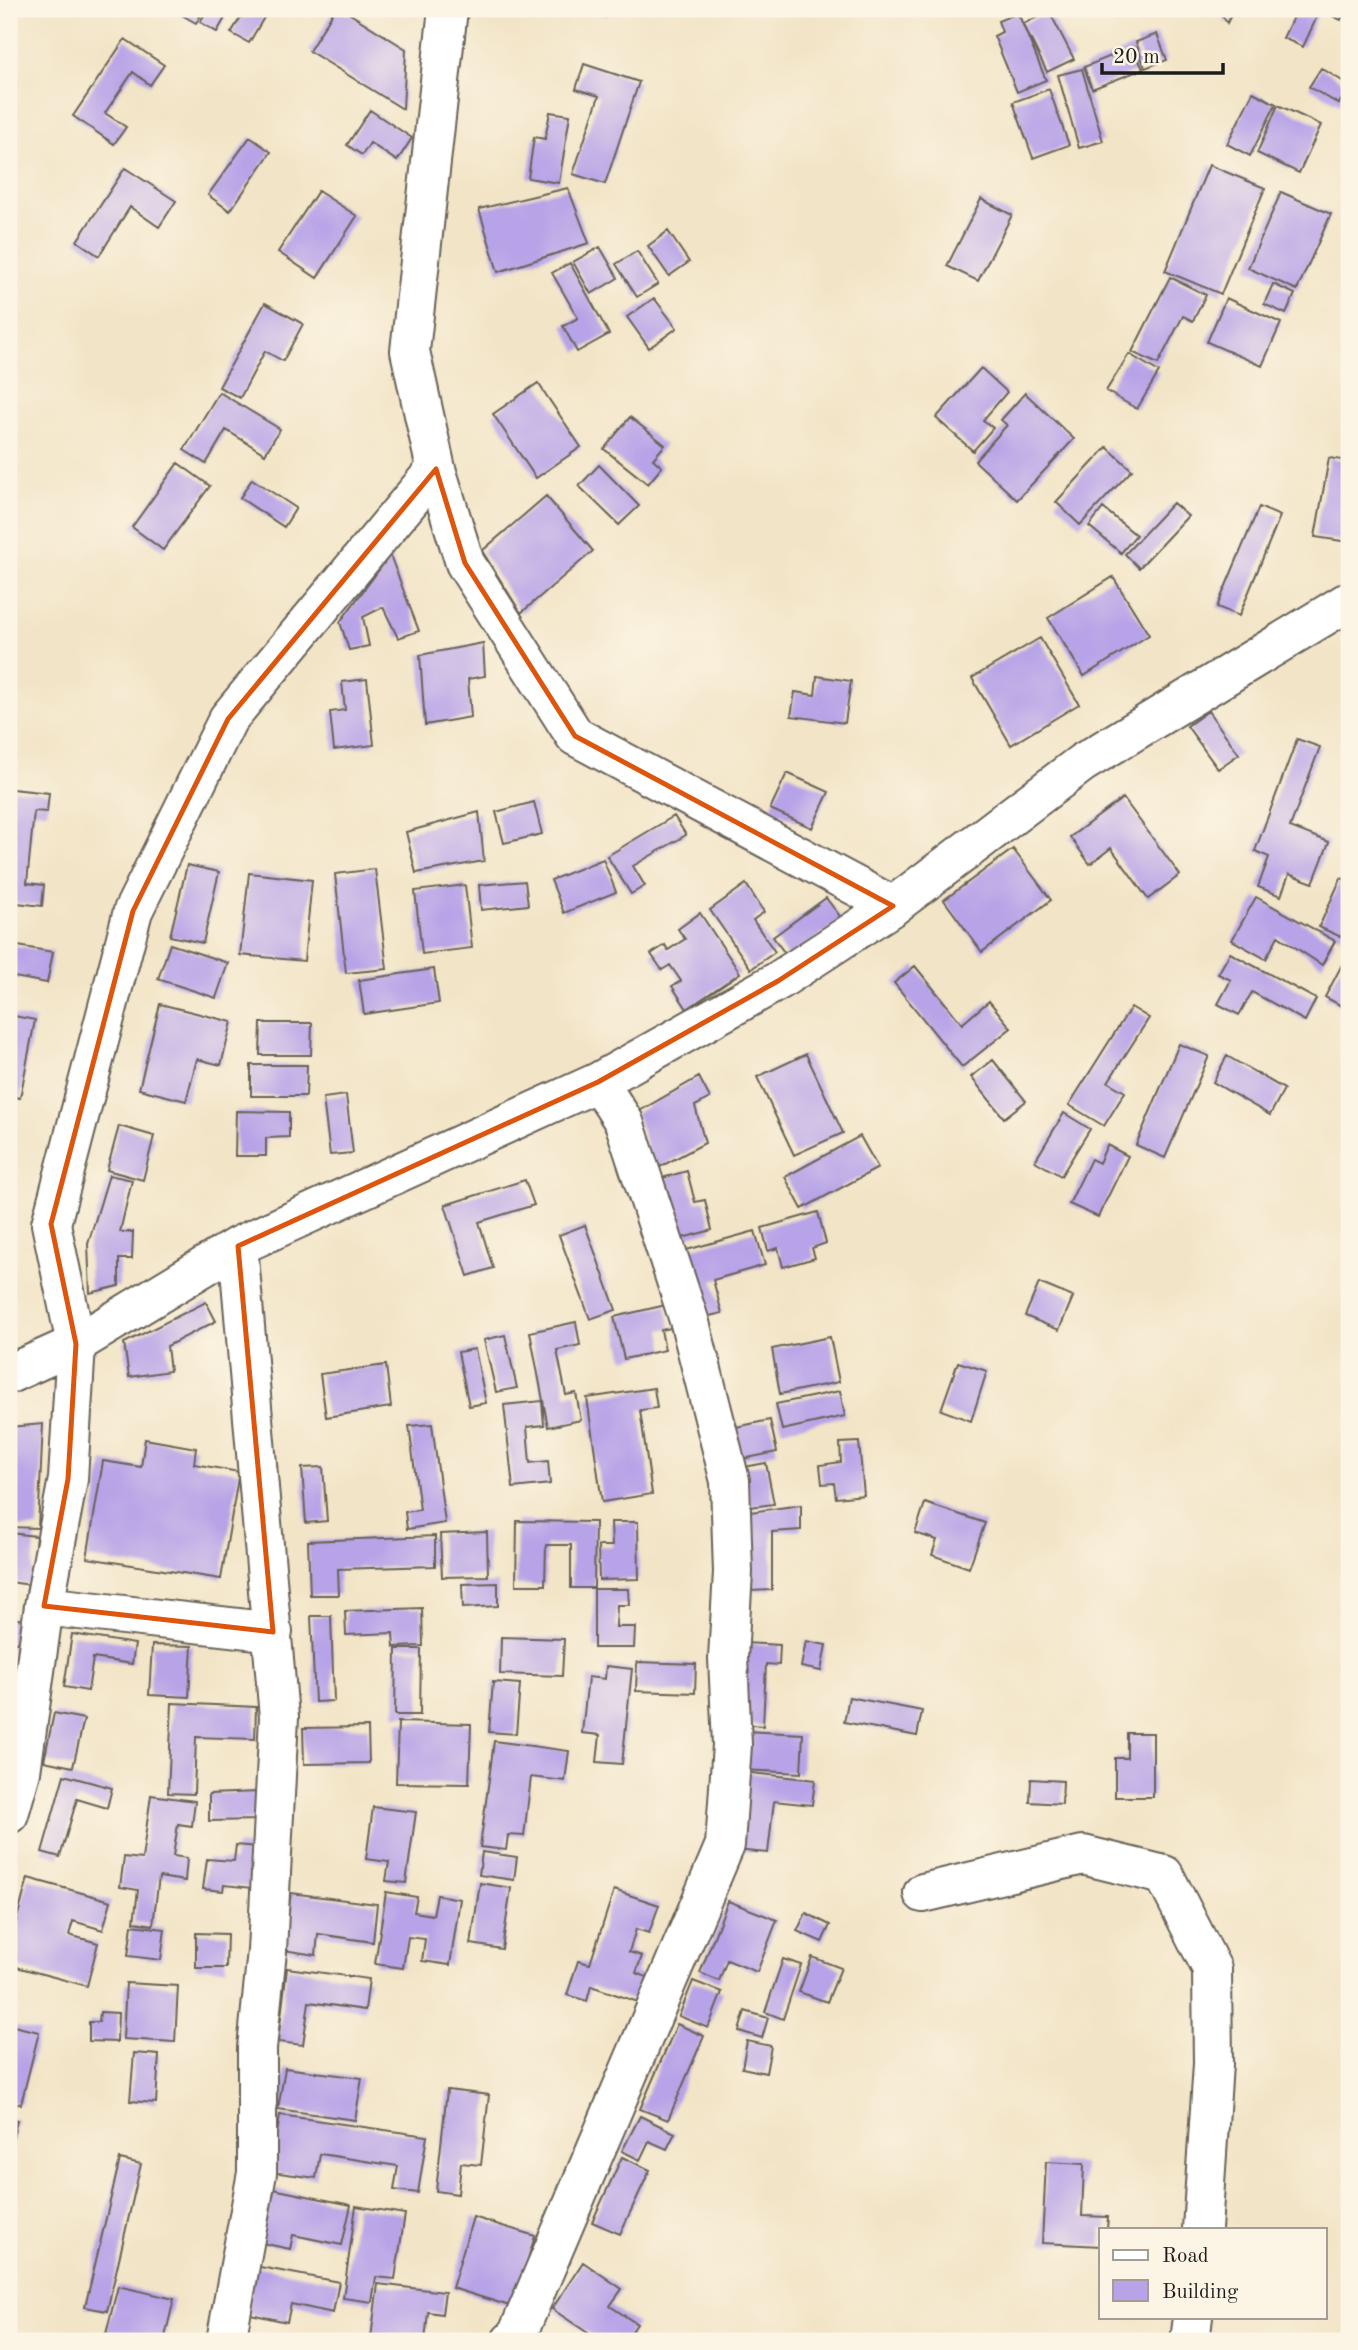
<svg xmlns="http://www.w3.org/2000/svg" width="1358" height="2350" viewBox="0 0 1358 2350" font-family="'Old Standard TT',serif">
<rect width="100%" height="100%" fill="#fcf5e5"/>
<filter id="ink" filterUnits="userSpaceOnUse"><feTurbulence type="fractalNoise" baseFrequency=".0143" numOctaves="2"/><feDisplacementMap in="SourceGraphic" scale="14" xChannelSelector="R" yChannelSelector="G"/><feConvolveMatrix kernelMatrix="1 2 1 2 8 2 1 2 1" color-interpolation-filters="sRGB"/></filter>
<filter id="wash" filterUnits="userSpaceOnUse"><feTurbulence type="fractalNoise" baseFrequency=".00686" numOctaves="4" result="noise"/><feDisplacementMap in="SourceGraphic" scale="28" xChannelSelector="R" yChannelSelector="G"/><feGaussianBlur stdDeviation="1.57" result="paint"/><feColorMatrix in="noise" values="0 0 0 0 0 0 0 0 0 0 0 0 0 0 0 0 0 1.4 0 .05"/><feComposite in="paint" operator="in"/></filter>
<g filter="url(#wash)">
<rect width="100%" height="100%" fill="#f2e4c6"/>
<g id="blocks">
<path fill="#b7a3e7" d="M183 9H205L196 23 180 14Z
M208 9H230L217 32 200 22Z
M246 9H269L249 43 231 33Z
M335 9H342L406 49 403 109 309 51Z
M584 9H609L607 16Z
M1218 9H1234L1227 23Z
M1297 9H1347L1341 20 1320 10 1303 47 1283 38Z
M1049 11 1074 59 1047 72 1023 24Z
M1018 13 1046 80 1017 92 994 36 1002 32 998 21Z
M1157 34 1167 60 1145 68 1136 42Z
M125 39 164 65 150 85 133 72 105 113 126 127 114 144 73 116Z
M1133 47 1143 69 1092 89 1084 67Z
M584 64 639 82 605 184 573 174 599 96 576 89Z
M1321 68 1349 85 1339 104 1309 87Z
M1082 69 1103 141 1079 148 1058 75Z
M1049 89 1069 145 1033 158 1013 102Z
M1253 92 1276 104 1250 156 1227 144Z
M1278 105 1321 125 1299 173 1257 153Z
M370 110 412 138 397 161 370 143 362 155 347 145Z
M550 112 570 115 559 183 528 178 534 137 545 139Z
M250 137 271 152 230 211 208 195Z
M1209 165 1265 188 1221 294 1165 271Z
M125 168 176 201 159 227 130 207 99 256 77 241Z
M568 188 589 243 498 272 479 209Z
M318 191 357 216 317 278 278 252Z
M1281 192 1331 214 1297 290 1248 268Z
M981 199 1012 215 978 281 947 266Z
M668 231 689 262 669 276 648 246Z
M600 247 618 278 591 294 573 262Z
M637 251 658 284 637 297 616 264Z
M570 263 609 334 577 352 563 326 578 318 552 273Z
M1170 277 1206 295 1193 321 1183 316 1158 364 1132 352Z
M1273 284 1295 294 1286 314 1264 304Z
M654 298 677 328 649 348 627 317Z
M1226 298 1281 323 1262 366 1207 342Z
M265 303 303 324 283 361 265 351 240 398 219 387Z
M1129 354 1159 372 1137 409 1106 391Z
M981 368 1007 392 983 420 993 428 973 451 936 418Z
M538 383 581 447 536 478 493 414Z
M219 392 280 429 265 454 226 430 206 464 184 450Z
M1025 393 1074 439 1017 500 975 461 1007 425 1001 420Z
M630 417 665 445 653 459 662 467 648 484 604 449Z
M1107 447 1132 470 1080 525 1056 502Z
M1329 458 1349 461V542L1315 537Z
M178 463 210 486 163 550 132 527Z
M599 465 639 506 619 525 579 486Z
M252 479 296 508 284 527 240 498Z
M546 496 593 551 521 613 482 551Z
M1173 503 1188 516 1139 568 1125 554Z
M1259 507 1280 516 1239 616 1217 607Z
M1103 508 1136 535 1121 553 1089 526Z
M390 555 419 631 398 638 383 607 363 617 369 646 349 650 340 622Z
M1113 577 1149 635 1084 676 1048 618Z
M1040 638 1079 704 1011 745 972 678Z
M483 643 485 676 468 679 471 717 425 725 420 655Z
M817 676 851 681 845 723 791 716 795 692 815 695Z
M367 679 374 745 334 750 330 712 345 710 342 682Z
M1208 711 1239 754 1218 769 1187 726Z
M1297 739 1320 747 1290 827 1329 842 1313 883 1289 874 1281 896 1258 887 1269 857 1255 851Z
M787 773 829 792 812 828 770 809Z
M12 789 49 793 47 812 34 811 27 883 44 885 42 906 9 902Z
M1123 798 1180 875 1148 899 1111 848 1090 864 1070 837Z
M534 802 542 834 504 843 496 812Z
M479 812 484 861 416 873 406 832Z
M674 816 686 835 633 866 645 886 631 894 607 856Z
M1013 849 1051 900 982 952 944 900Z
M603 859 616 892 564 913 551 880Z
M187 865 219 872 203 943 170 936Z
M375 869 387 969 346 973 335 874Z
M249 873 312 880 304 961 240 955Z
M1341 878 1349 881V920L1341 937 1319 927Z
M525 881 528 905 481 910 479 885Z
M746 884 764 912 753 920 775 952 751 969 710 910Z
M465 885 472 948 422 954 415 891Z
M1256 897 1335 941 1322 965 1278 936 1266 959 1232 940Z
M826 898 842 919 789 959 773 937Z
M700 913 740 973 687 1009 672 986 681 981 670 965 662 970 651 954 665 945 668 950 685 939 678 929Z
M170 944 228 963 216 998 158 979Z
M12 945 53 952 47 983 9 976Z
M1230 953 1316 999 1305 1021 1252 992 1239 1015 1218 1004 1231 980 1218 974Z
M1346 957 1349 958V1010L1325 997Z
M915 966 962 1024 989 1001 1011 1028 962 1067 894 983Z
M434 969 439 1003 364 1014 359 980Z
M160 1004 232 1022 221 1065 197 1059 186 1101 139 1089Z
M1131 1007 1149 1018 1108 1082 1125 1092 1104 1126 1069 1105Z
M9 1015 35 1020 20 1098 9 1096Z
M261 1023H312L311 1055H260Z
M1179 1044 1209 1056 1165 1158 1136 1145Z
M806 1054 843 1133 794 1155 757 1077Z
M1227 1056 1284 1089 1270 1115 1213 1082Z
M993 1060 1026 1101 1004 1118 971 1077Z
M251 1065H307L306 1096H251Z
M699 1077 710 1098 695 1106 705 1143 654 1170 636 1113Z
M346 1095 353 1153 330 1155 323 1098Z
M236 1111 289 1112V1137L266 1138V1156H235Z
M1064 1113 1090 1129 1061 1176 1035 1161Z
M119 1126 154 1136 143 1180 107 1170Z
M860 1136 878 1168 802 1209 785 1177Z
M1107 1145 1128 1156 1098 1217 1069 1204 1091 1159 1099 1163Z
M687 1171 695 1202 705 1200 712 1230 671 1241 655 1180Z
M109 1175 132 1180 120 1232H133L132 1259H119V1286L90 1293 88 1244Z
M525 1180 534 1205 479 1222 493 1268 468 1276 445 1205Z
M818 1212 826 1243 812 1248 815 1258 783 1267 778 1248 768 1251 762 1228Z
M585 1225 616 1310 590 1319 559 1235Z
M755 1231 765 1265 713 1280 722 1313 701 1318 683 1251Z
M1039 1283 1073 1297 1059 1330 1025 1316Z
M206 1302 216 1321 167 1346 170 1371 129 1377 124 1343Z
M666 1305 671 1328 661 1330 665 1350 624 1359 614 1317Z
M576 1322 580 1345 557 1350 566 1395 576 1393 581 1420 548 1427 530 1332Z
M505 1335 517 1388 496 1392 484 1340Z
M830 1337 839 1382 780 1394 772 1349Z
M475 1349 486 1403 469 1406 458 1352Z
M958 1362 987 1371 971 1421 941 1410Z
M386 1365 391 1407 326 1417 320 1374Z
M654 1388 657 1408 640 1410 652 1494 602 1502 587 1398Z
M840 1391 845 1416 782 1430 776 1404Z
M542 1401 544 1425 527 1427 530 1463 548 1461 550 1484 513 1488 504 1405Z
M770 1420 777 1452 742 1459 736 1427Z
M43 1424 38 1528 9 1527 13 1452H9V1427Z
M432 1424 445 1523 407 1529 405 1512 420 1510 409 1426Z
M145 1439 196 1448 194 1464 239 1472 221 1579 87 1558 103 1461 141 1467Z
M859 1442 864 1495 836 1498 834 1483 822 1484 820 1465 841 1462 840 1443Z
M766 1463 774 1504 751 1507 744 1467Z
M323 1467 327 1521 306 1523 302 1468Z
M925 1503 985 1523 969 1568 932 1555 937 1540 915 1533Z
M801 1505V1530L772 1532V1590L750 1591V1512Z
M517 1521 595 1522 594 1588H571V1545H546L545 1585H516Z
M611 1522H638L639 1579 599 1580 598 1546H612Z
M487 1532 488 1576 442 1577 440 1534Z
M9 1533 36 1536 31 1585 9 1582Z
M435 1536V1566L338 1569 339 1595H310L308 1541Z
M498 1583V1606L463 1608 462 1584Z
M594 1589H628L629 1605H617L616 1627H635L634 1648H594Z
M422 1608 423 1646 394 1647 393 1633 346 1635 345 1611Z
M311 1616H331L334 1701 315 1702Z
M9 1617 26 1621 21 1643 13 1641 10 1656Z
M72 1634 135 1644 132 1664 93 1658 88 1691 64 1687Z
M501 1637 564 1639 562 1676 500 1674Z
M806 1641 826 1645 821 1671 801 1667Z
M744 1643 780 1645 779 1665 766 1664 763 1726 740 1724Z
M152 1645 192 1646 189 1697 149 1695Z
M396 1649H421L420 1715H395Z
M637 1662 696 1664 695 1693 636 1691Z
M606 1666 632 1669 622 1764 597 1762 600 1735 582 1733 588 1677 605 1679Z
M493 1682 520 1684 516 1734 489 1732Z
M849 1697 922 1711 917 1736 844 1722Z
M172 1703 256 1707 255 1739 196 1737 194 1794 168 1793Z
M54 1713 84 1719 73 1767 44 1761Z
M398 1722 471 1724 469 1784 396 1783Z
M368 1727 369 1763 304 1764 303 1728Z
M745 1731 803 1734 801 1773 743 1770Z
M1127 1733H1153V1797H1115V1758H1127Z
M494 1741 569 1751 565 1781 531 1777 524 1836 508 1835 506 1850 480 1847Z
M742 1772 815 1780 812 1805 774 1801 768 1853 734 1850Z
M64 1775 112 1788 107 1808 77 1799 60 1857 42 1852Z
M1031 1779 1063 1781 1062 1804 1030 1802Z
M258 1792 259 1820 209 1821V1794Z
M151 1795 195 1801 192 1826 178 1824 173 1856 187 1858 185 1881 159 1877 153 1925 134 1922 138 1890 120 1887 124 1857 142 1859Z
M373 1807 416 1812 406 1883 386 1881 389 1862 366 1859Z
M236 1845 258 1847 253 1888 224 1885 223 1891 203 1889 207 1859 234 1861Z
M482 1852 517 1857 514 1880 479 1875Z
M28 1878 111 1901 103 1930 73 1921 69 1935 98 1943 87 1986 9 1965V1948Z
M480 1883 511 1888 502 1949 471 1944Z
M614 1890 659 1905 649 1933 636 1929 629 1952 642 1956 636 1973 658 1981 650 2006 591 1986 587 2001 567 1995 578 1961 590 1964Z
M386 1892 417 1897 414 1912 433 1915 437 1895 460 1899 450 1965 422 1961 425 1939 408 1937 403 1968 375 1964Z
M291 1893 377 1904 373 1942 318 1934 316 1955 283 1950Z
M728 1901 777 1920 757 1972 727 1960 719 1981 700 1973Z
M806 1913 830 1925 822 1942 797 1931Z
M132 1925 165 1929 161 1960 128 1956Z
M196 1933 227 1934 226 1968H196Z
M812 1957 841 1968 827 2002 799 1992Z
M783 1959 801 1965 783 2019 765 2012Z
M287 1968 369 1979 365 2010 309 2002 303 2045 278 2042Z
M693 1981 722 1992 708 2028 679 2016Z
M126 1983 178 1986 175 2042 123 2039Z
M745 2011 768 2018 762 2038 739 2031Z
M100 2012 118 2013 117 2042 89 2041V2022H99Z
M677 2024 704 2036 668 2120 640 2109Z
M9 2025 39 2032 21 2104 9 2101Z
M747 2041 771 2046 766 2073 742 2068Z
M134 2053 159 2055 156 2103 130 2101Z
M285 2068 362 2078 355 2120 278 2109Z
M447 2090 489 2095 481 2165 461 2163 458 2194 436 2191Z
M280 2115 427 2136 418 2193 394 2190 398 2166 320 2154 316 2178 271 2172Z
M640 2116 675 2133 667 2149 649 2141 640 2160 622 2151Z
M9 2118 17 2120 10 2151H9Z
M622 2157 650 2170 620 2234 592 2222Z
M120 2159 141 2164 107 2311 85 2307Z
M1046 2162 1084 2164 1082 2216 1108 2217 1107 2229H1101V2246L1042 2243Z
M268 2188 351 2205 342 2245 293 2235 290 2249 257 2242Z
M356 2206 405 2214 395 2279 376 2277 372 2302 343 2298Z
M473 2217 535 2236 513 2307 452 2288Z
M583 2262 622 2289 610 2306 637 2324 625 2341H600L552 2309Z
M255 2266 339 2282 333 2313 291 2304 287 2322 246 2313Z
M378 2284 445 2292 442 2314 428 2312 425 2341 371 2338Z
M118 2286 174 2299 164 2341H119L105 2338Z"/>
</g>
</g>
<g filter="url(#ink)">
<use href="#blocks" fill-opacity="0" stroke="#676258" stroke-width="2"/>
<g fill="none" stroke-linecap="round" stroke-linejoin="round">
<g stroke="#676258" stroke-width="42">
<path id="minor" d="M448 9 410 351 436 469 465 563 575 736 893 906
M9 1374 76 1344 238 1246 598 1082 778 981 893 906 1082 763 1349 601
M44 1606 273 1632
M9 1814 21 1772 44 1606 68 1479 76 1344 51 1224 133 911 228 719 436 469
M923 1893 1083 1855 1164 1875 1212 1969 1213 2064 1202 2229
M226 2341 257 2173V2048L267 1951 279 1717 238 1246
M511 2341 516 2338 725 1845 732 1745 728 1658 733 1572 730 1481 690 1323 624 1122 598 1082
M1190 2341 1193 2317"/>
</g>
<use href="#minor" stroke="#fff" stroke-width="38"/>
</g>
</g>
<path fill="none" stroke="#de560d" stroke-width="5" stroke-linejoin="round" d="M436 469 465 563 575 736 893 906 778 981 598 1082 238 1246 273 1632 44 1606 68 1479 76 1344 51 1224 133 911 228 719Z"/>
<rect width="1358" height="2350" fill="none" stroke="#fcf5e5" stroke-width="35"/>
<rect x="1099" y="2228" width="228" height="91" fill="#fcf5e5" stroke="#a29e95" stroke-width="2"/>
<rect x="1113" y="2250" width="35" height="10" fill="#ffffff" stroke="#a29e95" stroke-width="2"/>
<text x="1162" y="2262" font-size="21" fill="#1c1c1c">Road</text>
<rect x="1113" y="2280" width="35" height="21" fill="#b7a3e7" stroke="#a29e95" stroke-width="2"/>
<text x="1162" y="2298" font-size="21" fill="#1c1c1c">Building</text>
<path d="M1102 63v10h121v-10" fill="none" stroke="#1c1c1c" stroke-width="3.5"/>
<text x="1113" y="63" font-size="21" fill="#1c1c1c" stroke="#fcf5e5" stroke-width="5" paint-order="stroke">20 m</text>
</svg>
